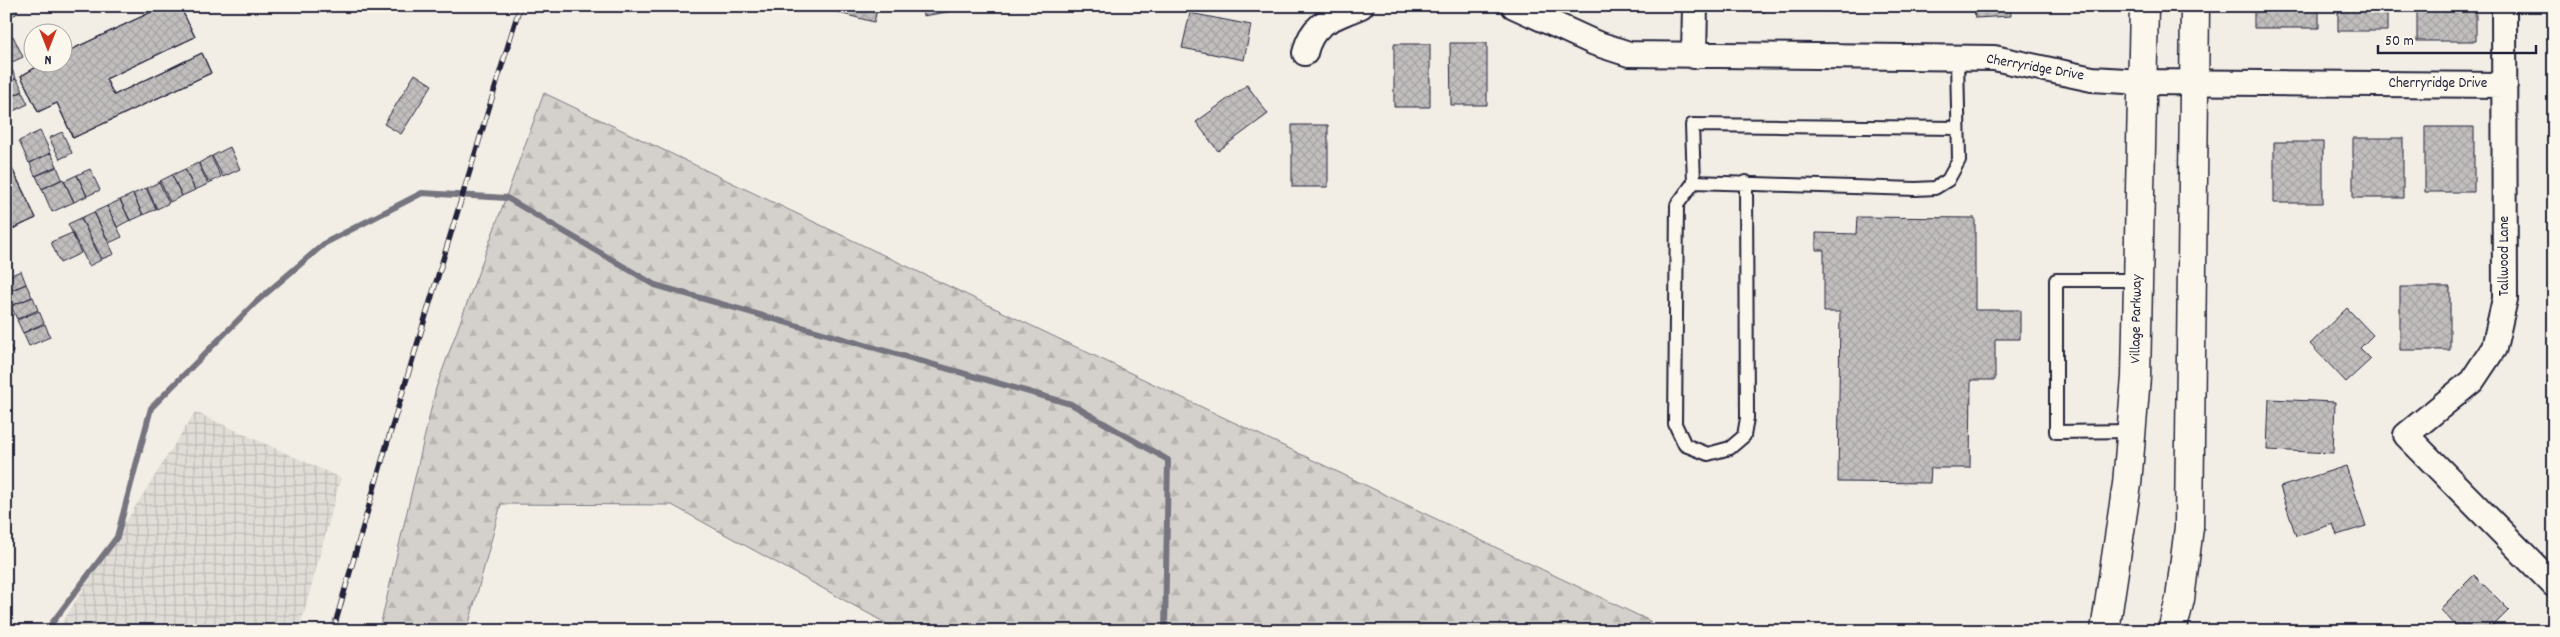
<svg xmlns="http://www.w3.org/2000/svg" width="2560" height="637" viewBox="0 0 2560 637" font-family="Dekko,sans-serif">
<defs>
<pattern id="industrial-grid" width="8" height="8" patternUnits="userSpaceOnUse" patternTransform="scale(1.25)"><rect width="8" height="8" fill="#e0dcd6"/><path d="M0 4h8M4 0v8" fill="none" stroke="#c0bcb9"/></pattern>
<pattern id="forest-firs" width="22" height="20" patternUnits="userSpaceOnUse" patternTransform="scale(1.25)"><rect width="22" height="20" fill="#d4d1cc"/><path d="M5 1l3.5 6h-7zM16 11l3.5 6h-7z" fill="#b6b3b0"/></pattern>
<pattern id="building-cross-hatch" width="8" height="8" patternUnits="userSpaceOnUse" patternTransform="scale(1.25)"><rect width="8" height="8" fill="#c2bebe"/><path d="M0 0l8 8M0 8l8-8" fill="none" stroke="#a6a3a4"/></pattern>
</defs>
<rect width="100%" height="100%" fill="#f2eee5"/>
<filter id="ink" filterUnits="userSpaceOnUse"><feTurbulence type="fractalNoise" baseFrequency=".02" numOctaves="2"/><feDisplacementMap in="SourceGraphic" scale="10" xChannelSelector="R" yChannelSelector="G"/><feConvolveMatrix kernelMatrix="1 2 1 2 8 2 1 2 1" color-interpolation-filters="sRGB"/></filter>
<g filter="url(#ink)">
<path fill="url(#industrial-grid)" d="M195 412 341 478 299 631H57Z"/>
<path fill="url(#forest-firs)" stroke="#7b7a84" d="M544 93 1650 621 1653 631H900L672 505 501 504 467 631H379L436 388Z"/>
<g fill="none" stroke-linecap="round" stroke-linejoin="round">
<path stroke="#76747f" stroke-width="6" d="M46 631 117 537 151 408 255 303 325 243 422 193 507 198 655 285 1071 404 1168 460 1165 631"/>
</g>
<path fill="url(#building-cross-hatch)" stroke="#22223b" d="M6 6H15L18 13 6 19Z
M164 6H180L195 37 106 79 114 95 202 53 211 73 73 138 57 103 38 112 21 76 45 62H62V54Z
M164 6H180L195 37 106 79 114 95 202 53 211 73 73 138 57 103 38 112 21 76 45 62H62V54Z
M164 6H180L195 37 106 79 114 95 202 53 211 73 73 138 57 103 38 112 21 76 45 62H62V54Z
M841 6H878L874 22 839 13Z
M921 6H958L959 10 923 16Z
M1744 6H1766L1765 12H1744Z
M1801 6H1840V12L1801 11Z
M1974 6H2010L2011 16 1975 18Z
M2254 6H2319V28H2254Z
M2338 6H2387V31H2338Z
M2417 6H2476V41H2417Z
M2551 6H2554V55H2551Z
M1190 13 1251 25 1244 60 1182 48Z
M13 36 23 57 10 63 6 55V39Z
M1450 43H1487V105H1451Z
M1394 44H1430V107H1394Z
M10 66 16 78 6 83V68Z
M415 74 432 85 401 134 384 124Z
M17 79 23 91 6 99V83Z
M1247 85 1268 114 1218 151 1196 122Z
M22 92 28 104 7 114 6 99Z
M1292 125H1328V187H1292Z
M2425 127H2474V192H2425Z
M40 131 51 153 29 163 19 141Z
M62 132 72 153 60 159 49 138Z
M2353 138H2403V198H2353Z
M2274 142H2323V203H2274Z
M230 147 240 169 223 177 212 156Z
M51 153 57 166 35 176 30 163Z
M6 156 36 218 6 232Z
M6 156 36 218 6 232Z
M6 156 36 218 6 232Z
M211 156 221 177 209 183 199 163Z
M198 163 208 184 195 190 185 169Z
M57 167 62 179 42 189 36 176Z
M90 169 100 190 87 196 77 175Z
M185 169 195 190 182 196 172 175Z
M77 175 87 196 74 202 64 181Z
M172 175 182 196 170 202 160 181Z
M63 179 74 202 52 212 42 189Z
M159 182 169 203 157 209 147 188Z
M146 188 156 209 143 215 133 194Z
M133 194 143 215 130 221 120 200Z
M120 200 130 220 117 227 107 206Z
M2552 205H2554V257H2552Z
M107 206 122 237 109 243 94 212Z
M94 212 114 254 102 259 81 218Z
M1857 217 1975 218V310H2020V339H1995V380H1971L1970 468H1931L1930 483 1838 482 1840 312H1824V250H1816V233L1856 234Z
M81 218 101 260 89 266 68 224Z
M72 233 81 253 60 263 51 242Z
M21 271 26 284 6 292V277Z
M26 284 32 297 11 306 6 293Z
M2400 287H2450V350H2400Z
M33 297 38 310 17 319 11 306Z
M2347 308 2373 335 2360 348 2371 359 2346 382 2310 344Z
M39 311 44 323 23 333 17 320Z
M45 324 50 337 29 346 23 333Z
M6 341H8L13 352 6 355Z
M6 341H8L13 352 6 355Z
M6 341H8L13 352 6 355Z
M2269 399 2335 402 2333 453 2267 450Z
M2346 466 2366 526 2337 535 2333 524 2296 536 2280 487Z
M2474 575 2509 610 2488 631H2461L2440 609Z"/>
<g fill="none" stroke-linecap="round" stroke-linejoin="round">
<g stroke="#22223b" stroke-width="16">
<path id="lane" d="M1694 182 1692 125 1958 128
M1746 182 1747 418 1744 436 1730 448 1708 454 1685 445 1675 424 1677 205 1694 182 1916 189 1935 188 1948 180 1959 160 1957 58
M2131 431 2056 432V280H2138"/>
</g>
<g stroke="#22223b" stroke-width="28">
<path id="street" d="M1514 6 1595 43 1629 54 1994 58 2092 79 2143 82 2505 85
M2504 6 2505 299 2494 348 2472 381 2406 435 2554 585
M1305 53C1312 21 1334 18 1361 6
M1694 56 1695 6"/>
</g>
<g stroke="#22223b" stroke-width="31">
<path id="secondary" d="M2105 631 2127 484 2136 377 2144 6
M2172 631 2180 599 2189 527 2195 6"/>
</g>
<use href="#lane" stroke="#fbf7ec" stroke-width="12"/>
<use href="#street" stroke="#fbf7ec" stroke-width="24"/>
<use href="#secondary" stroke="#fbf7ec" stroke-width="28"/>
<g stroke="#22223b" stroke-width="5.5">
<path id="rail" d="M333 631 386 447 520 6"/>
</g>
<use href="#rail" stroke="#fbf7ec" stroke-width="4" stroke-dasharray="11" stroke-linecap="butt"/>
</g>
</g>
<g text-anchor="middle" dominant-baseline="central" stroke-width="5" stroke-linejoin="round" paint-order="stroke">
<g font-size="15" fill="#22223b" stroke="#fbf7ec">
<text transform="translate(2035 68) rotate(10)">Cherryridge Drive</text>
<text x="2438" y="84">Cherryridge Drive</text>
<text transform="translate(2505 256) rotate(-90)">Tallwood Lane</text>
<text transform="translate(2137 319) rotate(-89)">Village Parkway</text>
</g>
</g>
<rect width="2560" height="637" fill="none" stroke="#fbf7ec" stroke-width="25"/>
<rect x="12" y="12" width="2535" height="612" fill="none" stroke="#22223b" stroke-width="2" filter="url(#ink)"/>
<g transform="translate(48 48) rotate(180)"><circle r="24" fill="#fbf7ec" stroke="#a4a2a5"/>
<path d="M0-4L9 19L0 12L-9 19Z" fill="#c8321e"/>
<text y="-8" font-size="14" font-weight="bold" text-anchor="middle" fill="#22223b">N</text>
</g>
<path d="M2378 45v8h158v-8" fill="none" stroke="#22223b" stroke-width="2.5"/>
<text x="2385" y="45" font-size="15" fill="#22223b" stroke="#fbf7ec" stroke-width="4" paint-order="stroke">50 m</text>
</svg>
